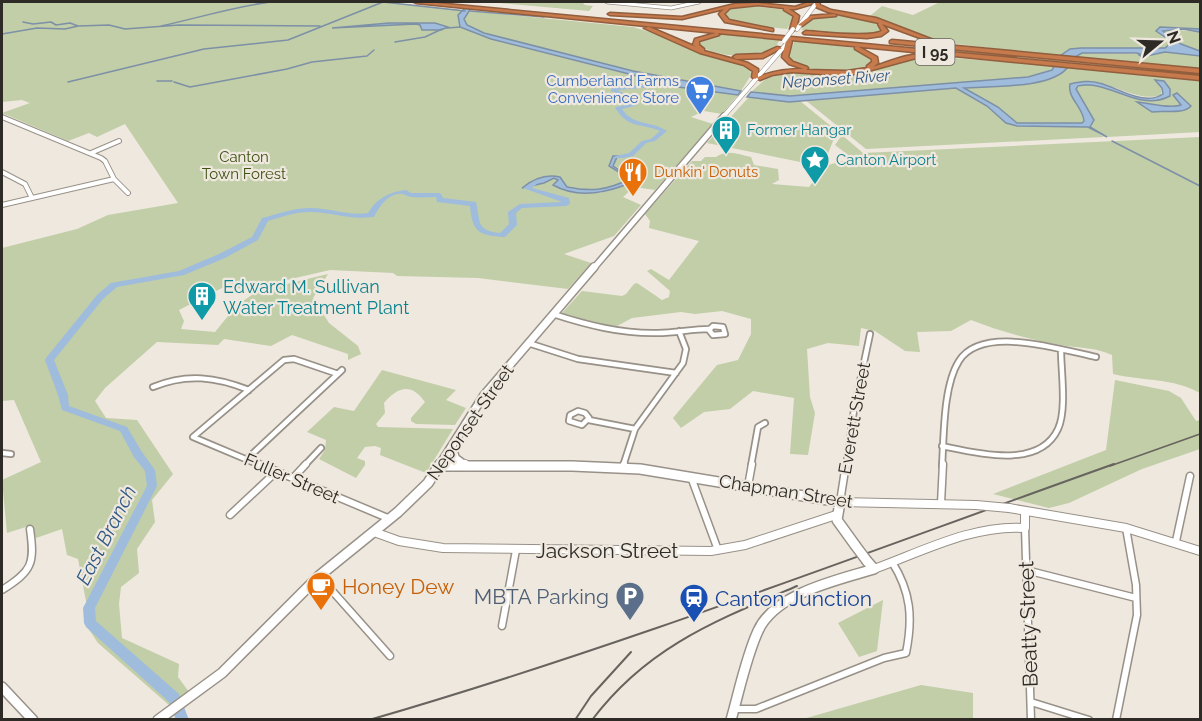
<svg xmlns="http://www.w3.org/2000/svg" width="1202" height="721" viewBox="0 0 1202 721" font-family="Raleway,sans-serif">
<rect width="100%" height="100%" fill="#efe8de"/>
<path fill="#c1cea8" fill-rule="evenodd" d="M2 2H383L464 10 458 15 465 16 470 11 633 27 653 33 706 56 750 67 751 75 741 91 633 71 508 40 597 64 678 81 661 82 663 85 738 95 722 114 704 111 691 117 713 124 655 190 634 187 623 197 641 205 614 236 564 254 591 263 568 289 478 278 397 276 393 273 330 270 247 289 224 287 179 310 184 321 181 329 215 332 237 305 258 291 328 274 313 298 329 323 358 346 361 354 348 360V354L292 335 271 346 224 339 218 345 157 342 105 388 95 401 106 418 137 420 173 474 152 500 155 522 137 549 139 573 121 587 119 604 122 638 179 664 178 677 189 692 169 705 98 643 86 625V601L78 559 67 555 62 529 36 538 32 525 7 533 2 480 41 462 14 400 2 401V248L77 229 108 215 178 203 125 124 97 137 89 133 68 141 2 113 30 103 22 100 2 102ZM613 156H625L617 157 613 165 634 177C607 197 587 198 557 183L558 180 554 178 523 186 550 176 563 181 567 187C590 191 610 190 630 179L609 166Z
M489 2H582L585 5 593 6 589 11Z
M940 2H1200V29L1160 27 1172 42 1165 48H1081L1070 49 1060 56 948 43 924 37 870 16 882 6 913 15Z
M751 6 787 10 795 16 787 29 739 24 724 15 730 9Z
M828 16C843 16 873 15 881 30 866 40 820 32 801 30L809 20Z
M1168 29 1200 32V51L1181 44 1163 31Z
M723 34 781 38C778 42 776 47 773 50 759 61 712 56 699 45L701 39Z
M795 40 853 48 873 59 871 64C846 75 809 74 787 58Z
M1165 52 1200 56V70L1075 57 1082 53 1141 54 1139 56 1142 57Z
M922 56 1055 65 1052 69 1028 77 790 96 751 92 769 76 783 72 852 74Z
M1068 67 1200 81V132L1107 137 1089 127 1076 89C1089 76 1124 99 1141 100 1150 101 1161 97 1170 96L1162 88 1161 96C1137 100 1121 88 1100 83 1091 81 1079 83 1070 84L1075 103 1083 112 1084 121 1082 123H1017L998 107 963 88 1049 80Z
M956 88 987 106 1006 123 1017 126 1088 127 1104 137 866 149 804 99Z
M749 97 789 102 800 101 837 131 825 161 815 165 707 143Z
M842 135 863 153 1200 137V393C1174 378 1142 381 1113 374L1112 355C1097 348 1083 348 1067 346 1034 341 1002 332 971 320L951 331 917 332 920 352 905 351 875 331 861 328 859 346 828 343 807 349 810 397 815 413 808 455 790 454 794 398 753 391 730 409 704 412 681 428 673 418 717 365 738 360 751 334V319L722 311 695 314 681 312 632 318 617 326 597 324 562 313 582 291 622 296 626 294 634 284 637 283 662 300 669 297 670 291 647 271 651 269 669 280 699 241 649 228 650 221 645 214 692 161H701L705 157H716C727 149 738 154 751 157L754 165 778 169 779 180 772 184 809 187 825 166 842 161 864 167 835 145Z
M382 370 456 390 446 400 466 408 455 425 416 424 411 421V418L425 402C412 383 398 386 384 403L385 413 376 424 378 427 453 429 426 473 380 455 381 448 375 446 365 447 357 458 365 461V465L356 478 319 459 325 450 326 440 307 432 334 407 354 411Z
M1115 380 1169 391 1181 398 1196 421 1200 420V449L1142 469 1069 503 1049 508 993 494 1106 450Z
M883 600 877 651 859 657 838 623Z
M921 685 973 693V719H803Z"/>
<path fill="#9fbcdd" stroke="#7d90a6" stroke-width="1.5" d="M465 8H471L464 19 467 25 484 33 633 71 741 91 738 95 663 85 660 82 668 81 641 77 491 39 460 27 458 15Z
M389 23H435L448 27 441 30H422L420 25 416 24 332 28Z
M1160 27 1200 29V32L1183 29 1163 31 1181 44 1200 51V56L1165 52 1142 57 1139 55 1140 54 1136 53H1082L1075 57 1060 56 1070 49 1081 48H1165L1172 42 1156 31Z
M1055 65 1068 67C1052 89 990 86 964 88L998 107 1017 123H1082L1084 121C1083 107 1067 98 1070 84 1080 82 1089 80 1099 83 1117 87 1144 107 1163 94L1162 88 1155 80 1164 81 1170 89V96C1138 113 1110 79 1078 86L1076 89 1094 120 1090 127 1107 137 1088 127 1017 126 1006 123 987 106 956 88 789 102 747 97 751 92 790 96 1028 77 1052 70Z
M1177 93 1191 106C1183 115 1164 110 1152 112L1137 102C1150 103 1170 109 1181 105L1173 95Z
M613 156H629L617 157 613 166 636 181C609 192 580 200 553 185L558 180 554 178 544 183 522 188C533 179 546 174 560 177L567 187C592 192 607 190 630 179L609 166Z"/>
<g fill="none" stroke-linecap="round" stroke-linejoin="round">
<path stroke="#7d90a6" stroke-width="1.5" d="M470 11 544 17
M23 22 33 24 51 22 56 25 70 23 78 26 109 25 125 29 179 25 320 26
M161 26C198 18 233 7 270 2
M447 28 460 27
M2 34 37 28 65 29 78 26
M395 42 425 37 442 29
M157 81H172
M68 82 204 49 288 40 383 2 465 11
M174 82 190 87 287 69 312 62 367 56 374 50
M1112 141 1200 186"/>
<path fill="#9fbcdd" fill-rule="evenodd" d="M675 82 677 83V85L617 90C625 93 631 99 638 105L622 109C634 127 651 120 667 131L655 141 646 143 633 156 623 158H615V156L629 153 642 141 651 139 660 131C639 122 630 130 615 108L616 107 630 104 623 99 621 95 611 91 612 87Z
M535 181 538 183 532 188 569 198 570 204 566 206 522 208 516 213 517 225 505 237H502C478 235 472 231 470 206L437 202 436 197C428 197 420 198 412 197 409 197 406 195 403 194 389 192 379 207 374 217H371C350 220 331 212 310 212 295 212 281 217 268 221L258 240 225 258 184 275 117 287 103 299 54 360 68 395 69 406 127 427 142 452 155 470 157 486 95 608 96 621 179 694 189 720H176L169 702 86 627 84 623 83 608 147 486 145 471 134 457 120 431 62 410 58 395 45 360 46 358 97 295 111 283 179 271 219 254 252 237 262 218C278 214 294 208 310 208 330 208 348 216 368 213 377 198 389 192 406 190L411 193H439L441 194 443 198 476 202C481 222 475 230 500 233L509 224 508 212 520 204 562 202 523 188Z"/>
<g stroke="#989188" stroke-width="4.5">
<path id="minor-far3" d="M607 2 671 8 699 2"/>
</g>
<g stroke="#989188" stroke-width="6">
<path id="minor-far2" d="M2 117 101 158 105 161 114 179 128 193
M91 153 119 141
M2 172 25 184 32 198
M2 205 114 179"/>
</g>
<g stroke="#989188" stroke-width="8">
<path id="minor-far1" d="M553 314C587 325 622 334 658 333 675 333 692 329 709 329
M713 326 723 327 725 334 713 335 709 330Z
M528 343 578 359 676 373
M153 387C187 373 216 377 249 390
M578 411 585 413 589 418 582 425 569 421 570 415Z
M589 420 635 429
M942 446C976 453 1039 470 1058 429 1067 410 1061 371 1061 350
M2 453 11 454
M247 459 342 370
M262 466 193 437 284 360 294 359 338 374
M304 466 321 448
M623 466 635 429 683 363 686 349 679 331
M751 466 758 427 765 423
M846 466 854 410 870 334
M942 466C944 436 943 386 959 361 982 324 1062 350 1096 357"/>
</g>
<g stroke="#989188" stroke-width="9">
<path id="minor" d="M259 464 390 519
M623 467 624 464
M294 477 306 464
M691 477 718 550
M748 486 752 464
M840 502 846 464
M941 503 943 464
M230 515 277 471
M1025 528 1031 720
M1176 541 1190 476
M1026 570 1136 598
M319 576 390 656
M2 590C32 571 35 564 30 529
M502 626 516 550
M1031 702 1089 720
M734 709H756L884 658 906 653C913 618 911 592 892 562
M1116 720 1137 615 1136 585 1126 528"/>
</g>
<g stroke="#989188" stroke-width="9">
<path id="tertiary-far1" d="M452 446 456 458 467 466"/>
</g>
<g stroke="#989188" stroke-width="10">
<path id="tertiary" d="M465 464 467 466
M840 502 976 505
M1009 508 1126 528 1200 551
M374 532 399 541 443 548 711 551 745 545 836 515
M874 569C921 552 974 524 1025 528V511"/>
</g>
<g stroke="#989188" stroke-width="5">
<path id="secondary-far3" d="M797 29 817 2
M723 117 789 41"/>
</g>
<g stroke="#989188" stroke-width="8">
<path id="secondary-far2" d="M593 269 724 116"/>
</g>
<g stroke="#989188" stroke-width="10">
<path id="secondary-far1" d="M439 466 484 395 594 267"/>
</g>
<g stroke="#989188" stroke-width="12">
<path id="secondary" d="M440 466H572L640 469 840 502 837 520 855 545
M2 687 33 720
M158 720 222 673 319 576 398 512 428 483 440 464
M731 720C739 692 746 657 758 631 775 593 838 580 874 569L867 561"/>
</g>
<g stroke="#915e3e" stroke-width="3">
<path id="motorway" d="M414 2H425L1200 76V80L791 40 792 41 788 57 793 62 807 67 808 68 806 70 847 71 867 68V66L872 62V59L855 49V47L857 46 877 57 878 63 873 67C888 62 913 51 927 55L857 74 836 75 792 72 772 75 760 80 757 78 758 77C773 71 788 69 804 69L789 64 782 57 786 41 788 40 718 33 719 35 699 41V45L704 49V51L748 63 758 69V77L755 79 752 77 753 71 744 65 700 53 644 28 649 27 696 47 693 45 695 39 716 33 416 3Z
M810 2H819L820 5 831 10 876 18 936 41 931 42 882 24 888 31 881 36 867 38 804 34 803 33 806 31C822 32 870 38 882 31L878 24 879 23 828 12 816 7 815 3 795 9H789L799 16 796 29 793 31 790 29 794 16 784 10V8L758 5 730 8 724 14 729 20 773 29V31L725 22 719 14 724 9 682 19 610 15 608 14 610 13 682 17 735 4 758 3 795 7Z
M834 14 836 15V16L813 18 802 26 798 25 810 16Z
M892 40 1200 69V73L890 43V41Z
M777 47 782 48 763 58 736 59 733 57 736 55 762 54Z"/>
</g>
<use href="#minor-far3" stroke="#fff" stroke-width="3"/>
<use href="#minor-far2" stroke="#fff" stroke-width="4"/>
<use href="#minor-far1" stroke="#fff" stroke-width="4.5"/>
<use href="#minor" stroke="#fff" stroke-width="6"/>
<use href="#tertiary-far1" stroke="#fff" stroke-width="6"/>
<use href="#tertiary" stroke="#fff" stroke-width="8"/>
<use href="#secondary-far3" stroke="#fff" stroke-width="4"/>
<use href="#secondary-far2" stroke="#fff" stroke-width="5"/>
<use href="#secondary-far1" stroke="#fff" stroke-width="7"/>
<use href="#secondary" stroke="#fff" stroke-width="9"/>
<use href="#motorway" fill="#c77a4b" fill-rule="evenodd"/>
<path stroke="#67635e" stroke-width="1.5" d="M1110 466 1200 434"/>
<path stroke="#67635e" stroke-width="2" d="M369 720C621 647 867 552 1114 464
M575 720 591 696 631 652
M592 720C647 647 715 621 797 586"/>
<g stroke="#989188" stroke-width="10" stroke-linecap="butt">
<path id="tertiary-bridge" d="M976 505 1009 508"/>
</g>
<g stroke="#989188" stroke-width="5" stroke-linecap="butt">
<path id="secondary-bridge-far1" d="M784 41 793 29"/>
</g>
<g stroke="#989188" stroke-width="12" stroke-linecap="butt">
<path id="secondary-bridge" d="M855 545 867 561"/>
</g>
<use href="#tertiary-bridge" stroke="#fff" stroke-width="8"/>
<use href="#secondary-bridge-far1" stroke="#fff" stroke-width="4"/>
<use href="#secondary-bridge" stroke="#fff" stroke-width="9"/>
</g>
<defs>
<g id="supermarket-pin" transform="scale(1.5)"><path d="M0 17L-7.5 6A9.5 9.5 0 1 1 7.5 6Z" fill="#3f7fe0" stroke="#efe8de"/><path d="M-6-5.5h2.5l.6 2H6L4.5 2H-2.5L-4.4-4H-6ZM-1.5 3.2a1.3 1.3 0 1 0 .1 0ZM3 3.2a1.3 1.3 0 1 0 .1 0Z" fill="#fff"/></g>
<g id="building-pin" transform="scale(1.5)"><path d="M0 17L-7.5 6A9.5 9.5 0 1 1 7.5 6Z" fill="#0f9aa8" stroke="#efe8de"/><path d="M-4-6H4V6H1V3H-1V6H-4ZM-2.5-4.3h1.7v1.8h-1.7ZM.8-4.3h1.7v1.8H.8ZM-2.5-1h1.7V.8h-1.7ZM.8-1h1.7V.8H.8Z" fill="#fff"/></g>
<g id="sight-pin" transform="scale(1.5)"><path d="M0 17L-7.5 6A9.5 9.5 0 1 1 7.5 6Z" fill="#0f9aa8" stroke="#efe8de"/><path d="M0-6L1.8-2.2L6-1.7L2.9 1.2L3.7 5.4L0 3.3L-3.7 5.4L-2.9 1.2L-6-1.7L-1.8-2.2Z" fill="#fff"/></g>
<g id="restaurant-pin" transform="scale(1.5)"><path d="M0 17L-7.5 6A9.5 9.5 0 1 1 7.5 6Z" fill="#e8710a" stroke="#efe8de"/><path d="M-5-6h1v4h1v-4h1v4h1v-4h1v5L-1.5 .5V6h-2V.5L-5-1ZM5-6V6H3V1.5H1.5Q1.5-4 5-6Z" fill="#fff"/></g>
<g id="cafe-pin" transform="scale(1.5)"><path d="M0 17L-7.5 6A9.5 9.5 0 1 1 7.5 6Z" fill="#e8710a" stroke="#efe8de"/><path d="M-5.5-4.5H6V0H3Q3 3.5 0 3.5H-2.5Q-5.5 3.5-5.5 0ZM3-3.2v2h1.7v-2ZM-6 4.5H4V6H-6Z" fill="#fff"/></g>
<g id="parking-pin" transform="scale(1.5)"><path d="M0 17L-7.5 6A9.5 9.5 0 1 1 7.5 6Z" fill="#5c6f8a" stroke="#efe8de"/><path d="M-3.5-5.5H1a3.5 3.5 0 0 1 0 7H-1V5.5H-3.5ZM-1-3.4V-.6H.8a1.4 1.4 0 0 0 0-2.8Z" fill="#fff"/></g>
<g id="station-pin" transform="scale(1.5)"><path d="M0 17L-7.5 6A9.5 9.5 0 1 1 7.5 6Z" fill="#1a4fb4" stroke="#efe8de"/><path d="M-3-6H3Q5-6 5-4V2Q5 4 3 4L4.5 6H3L1.5 4h-3L-3 6H-4.5L-3 4Q-5 4-5 2V-4Q-5-6-3-6ZM-3.5-4v3h7v-3ZM-3.5 1v1.5H-2V1ZM2 1v1.5H3.5V1Z" fill="#fff"/></g>
</defs>
<g fill-rule="evenodd">
<use href="#supermarket-pin" x="700" y="90"/>
<use href="#building-pin" x="726" y="130"/>
<use href="#sight-pin" x="815" y="160"/>
<use href="#restaurant-pin" x="633" y="172"/>
<use href="#building-pin" x="202" y="296"/>
<use href="#cafe-pin" x="321" y="586"/>
<use href="#parking-pin" x="630" y="596"/>
<use href="#station-pin" x="694" y="598"/>
</g>
<g text-anchor="middle" dominant-baseline="central" stroke-width="4.5" stroke-linejoin="round" paint-order="stroke">
<g font-size="15" fill="#366cbe" stroke="#efe8de" text-anchor="end">
<text x="679" y="81">Cumberland Farms<tspan x="679" dy="17">Convenience Store</tspan></text>
</g>
<g font-size="15" fill="#0d838f" stroke="#efe8de" text-anchor="start">
<text x="747" y="130">Former Hangar</text>
<text x="836" y="160">Canton Airport</text>
</g>
<g font-size="15" fill="#405114" stroke="#efe8de">
<text x="244" y="157">Canton<tspan x="244" dy="17">Town Forest</tspan></text>
</g>
<g font-size="15" fill="#c56008" stroke="#efe8de" text-anchor="start">
<text x="654" y="172">Dunkin' Donuts</text>
</g>
<rect fill="#efe8de" stroke="#68645e" stroke-width="1.5" x="915.5" y="39" width="39" height="26" rx="4.5"/>
<g font-size="16" font-weight="bold" fill="#2e2b27">
<text x="935" y="52">I 95</text>
</g>
<g font-size="16" font-style="italic" fill="#305985" stroke="#efe8de">
<text transform="translate(836 79) rotate(-4)">Neponset River</text>
</g>
<g font-size="18" fill="#0d838f" stroke="#efe8de" text-anchor="start">
<text x="223" y="286">Edward M. Sullivan<tspan x="223" dy="21">Water Treatment Plant</tspan></text>
</g>
<g font-size="18" fill="#2e2b27" stroke="#efe8de">
<text transform="translate(854 418) rotate(-80)">Everett Street</text>
<text transform="translate(470 422) rotate(-55)">Neponset Street</text>
<text transform="translate(292 478) rotate(23)">Fuller Street</text>
<text transform="translate(786 491) rotate(9)">Chapman Street</text>
</g>
<g font-size="20" font-style="italic" fill="#305985" stroke="#efe8de">
<text transform="translate(106 535) rotate(-63)">East Branch</text>
</g>
<g font-size="21" fill="#2e2b27" stroke="#efe8de">
<text x="607" y="550">Jackson Street</text>
<text transform="translate(1028 624) rotate(-92)">Beatty Street</text>
</g>
<g font-size="21" fill="#c56008" stroke="#efe8de" text-anchor="start">
<text x="342" y="586">Honey Dew</text>
</g>
<g font-size="21" fill="#4e5e75" stroke="#efe8de" text-anchor="end">
<text x="609" y="596">MBTA Parking</text>
</g>
<g font-size="21" fill="#164399" stroke="#efe8de" text-anchor="start">
<text x="715" y="598">Canton Junction</text>
</g>
</g>
<rect width="1202" height="721" fill="none" stroke="#2e2b27" stroke-width="6"/>
<g transform="translate(1160 42) rotate(71)" stroke="#efe8de" stroke-width="4.5" paint-order="stroke">
<path d="M0-4.5L10 22L0 15L-10 22Z" fill="#2e2b27"/>
<text y="-9" font-size="16" font-weight="bold" text-anchor="middle" fill="#2e2b27">N</text>
</g>
</svg>
